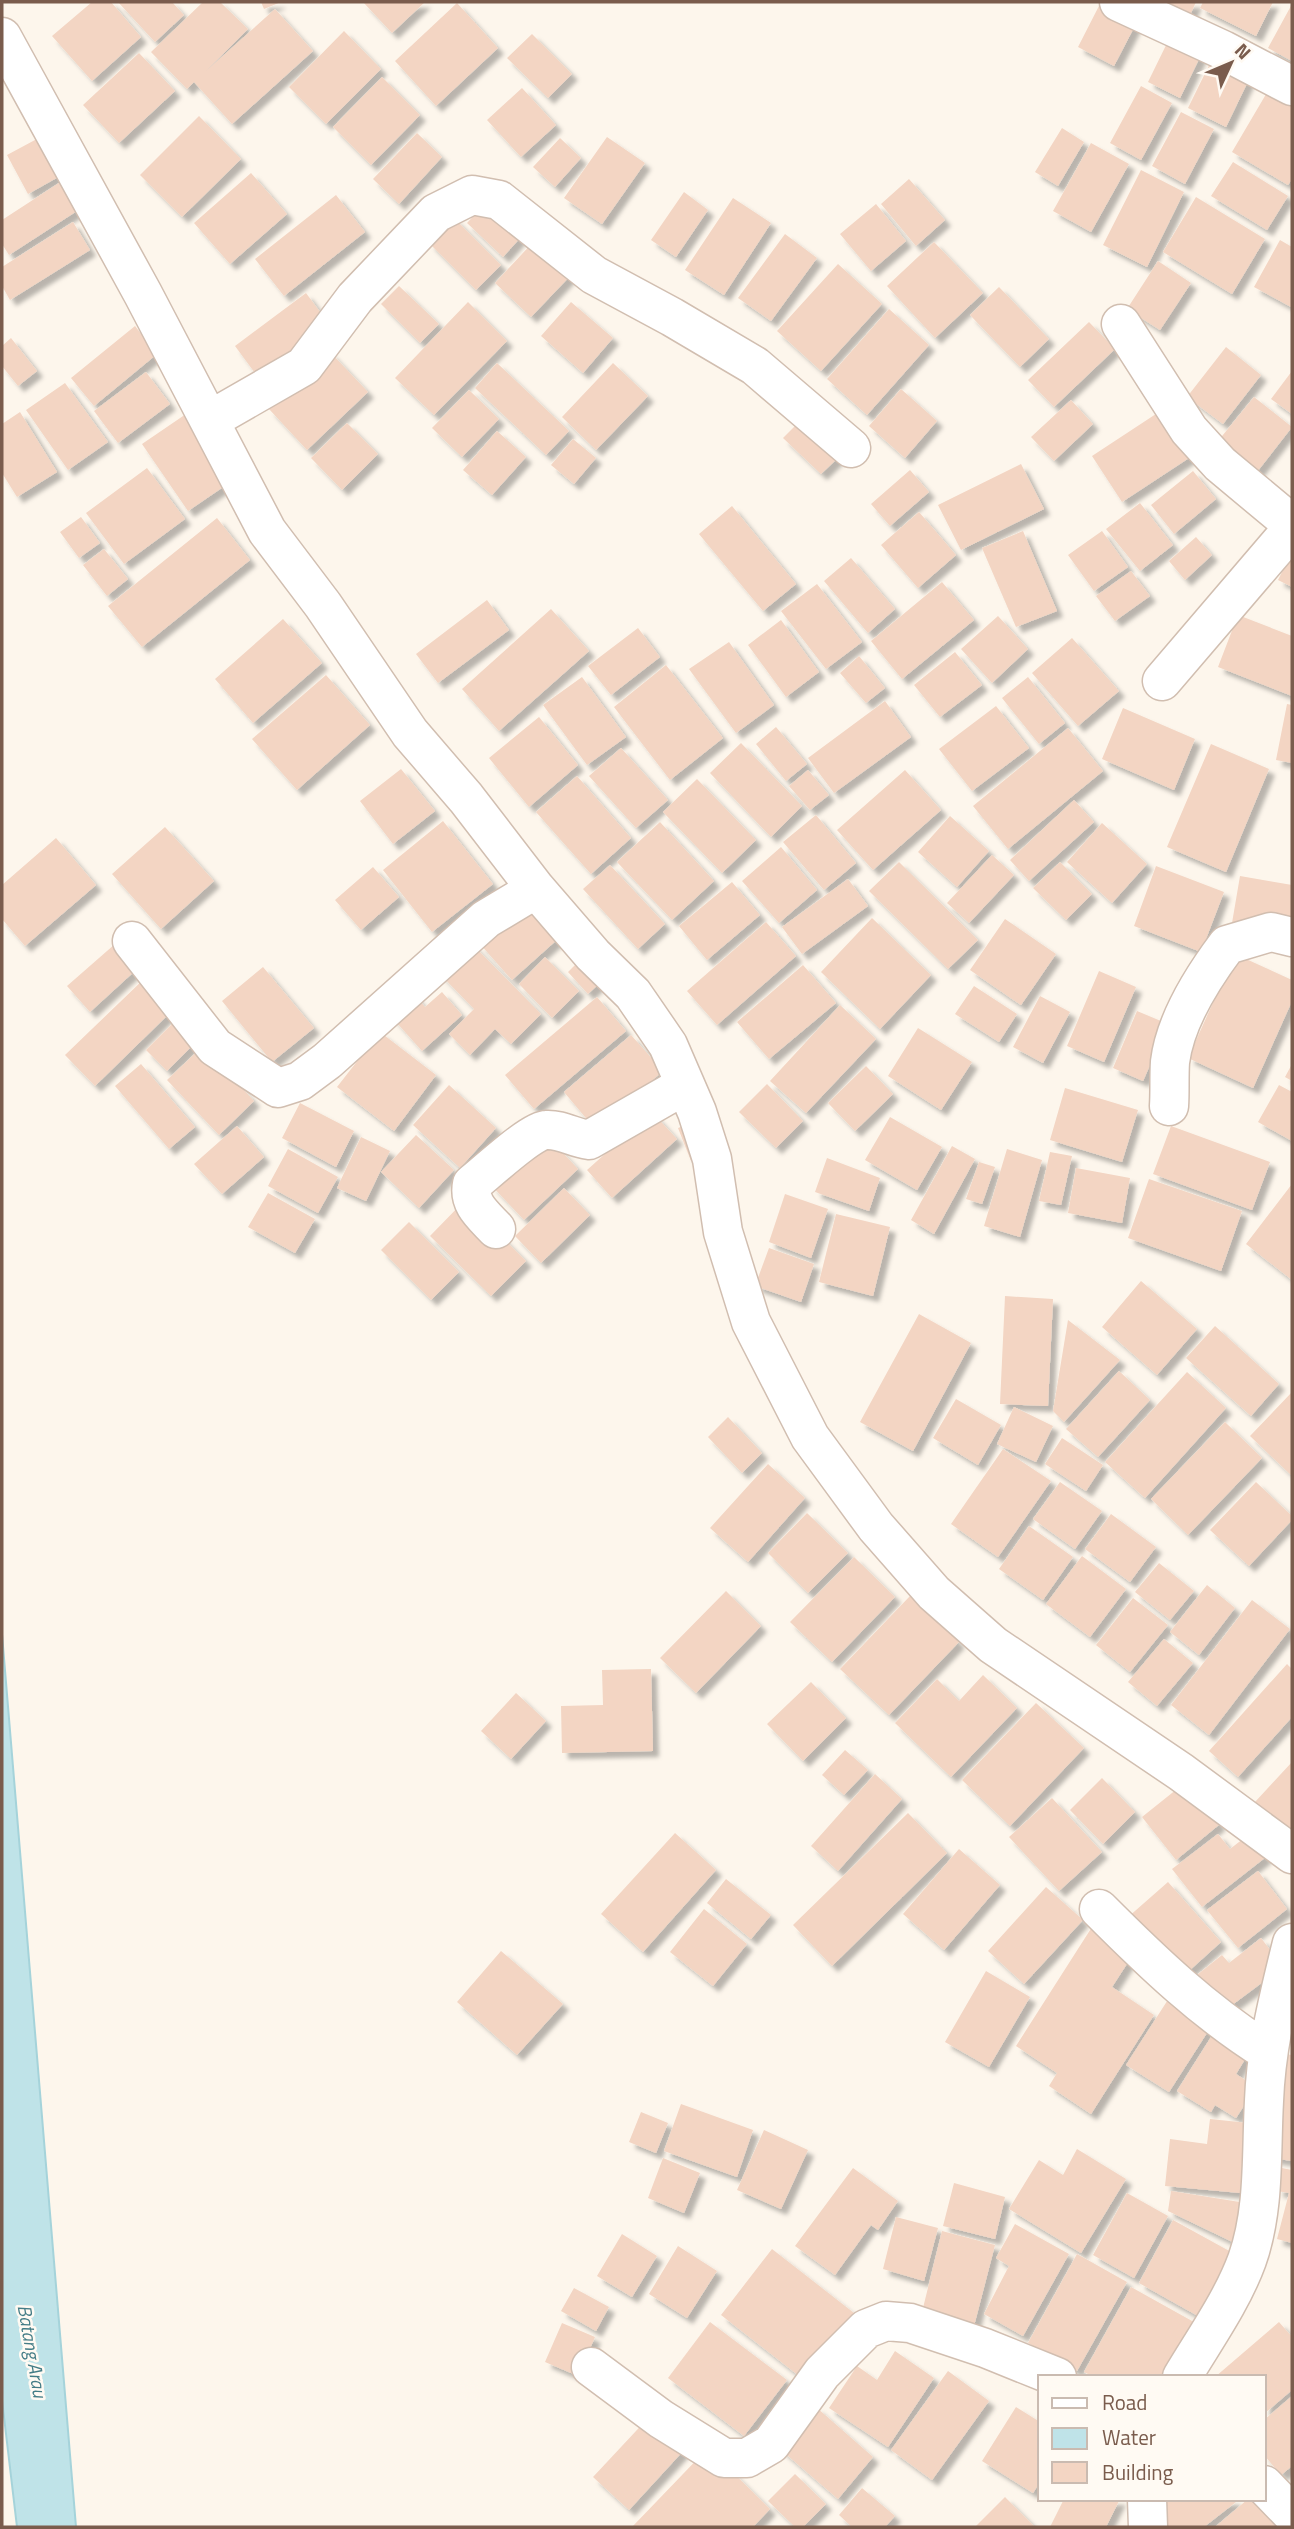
<svg xmlns="http://www.w3.org/2000/svg" width="1294" height="2529" viewBox="0 0 1294 2529" font-family="'Titillium Web',sans-serif">
<defs>
<filter id="shadow"><feDropShadow dx="6" dy="6" stdDeviation="2" flood-color="#0004"/></filter>
</defs>
<rect width="100%" height="100%" fill="#fdf6ec"/>
<path fill="#bfe3e8" stroke="#a5d3da" stroke-width="2" d="M2 1634 76 2527H17L2 2400Z"/>
<path fill="#f3d5c3" filter="url(#shadow)" d="M92 2H111L141 37 92 81 52 36Z
M118 2H172L184 15 155 42Z
M203 2H220L248 29 206 71 275 9 313 51 232 124 194 82 187 89 151 52Z
M261 2H281L264 9Z
M363 2H425L392 33Z
M1101 2 1140 16 1114 66 1078 47Z
M1162 2H1196L1190 15Z
M1203 2H1273L1256 36 1200 8Z
M457 3 498 48 436 106 395 61Z
M1292 4V61L1268 48Z
M344 31 381 69 326 124 289 87Z
M1172 33 1204 49 1180 98 1148 82Z
M532 34 572 74 548 98 507 58Z
M139 53 175 91 119 143 83 105Z
M1215 53 1253 71 1226 127 1188 108Z
M382 77 420 115 371 165 333 127Z
M1272 84 1292 96V179L1288 185 1232 152Z
M1141 86 1172 103 1141 160 1110 143Z
M522 88 556 125 521 157 487 120Z
M1181 112 1214 129 1185 184 1152 166Z
M199 116 241 159 182 217 140 175Z
M1062 128 1084 142 1058 186 1035 172Z
M48 133 69 171 28 194 7 155Z
M417 133 442 157 399 204 373 179Z
M607 137 645 163 602 224 564 198Z
M560 138 581 158 555 187 533 167Z
M1091 143 1129 164 1091 232 1053 211Z
M1233 162 1288 196 1267 230 1211 196Z
M1141 170 1184 192 1147 267 1103 245Z
M251 173 287 214 230 264 194 223Z
M909 179 945 220 916 246 881 204Z
M62 181 80 209 9 255 2 244V220Z
M684 192 708 210 676 257 651 240Z
M336 195 365 232 284 296 255 259Z
M1196 197 1265 239 1232 294 1163 252Z
M733 198 771 223 724 295 685 270Z
M485 204 521 237 503 257 467 223Z
M876 204 906 241 871 271 840 234Z
M454 218 501 265 476 290 429 243Z
M73 222 90 250 10 300 2 286V267Z
M785 234 817 258 771 321 738 298Z
M535 240 572 274 531 317 495 283Z
M1280 240 1292 247 1291 307 1254 287Z
M934 242 983 293 935 338 887 286Z
M1158 261 1191 283 1160 330 1127 309Z
M838 264 882 304 821 371 777 331Z
M399 286 439 324 420 343 381 304Z
M999 287 1049 339 1020 367 970 315Z
M306 293 329 324 258 377 235 346Z
M468 302 507 341 434 415 395 378Z
M571 302 613 338 583 373 541 336Z
M889 309 929 345 867 415 827 379Z
M1089 322 1115 349 1054 407 1028 380Z
M135 326 157 354 94 406 71 378Z
M11 338 37 371 18 386 2 366V346Z
M1226 347 1261 375 1223 424 1187 397Z
M330 352 368 392 307 450 269 409Z
M497 363 569 431 546 455 475 388Z
M613 363 648 396 596 450 562 417Z
M1292 371V414L1271 399Z
M146 372 170 404 118 443 94 411Z
M65 383 108 442 68 470 26 410Z
M901 389 937 421 905 458 869 426Z
M469 390 499 419 462 457 432 428Z
M1254 397 1292 427 1257 472 1218 441Z
M1071 400 1093 424 1054 461 1031 437Z
M1162 410 1192 456 1122 502 1092 456Z
M20 412 57 472 17 497 2 473V424Z
M186 414 232 481 188 511 142 444Z
M804 417 841 455 821 474 783 438Z
M347 423 378 454 342 490 311 458Z
M497 431 526 457 492 495 463 470Z
M573 439 596 458 574 484 551 465Z
M1021 464 1044 509 961 550 938 505Z
M147 468 185 519 124 564 86 513Z
M910 470 929 492 890 526 871 504Z
M1193 471 1216 499 1174 534 1151 505Z
M1140 503 1173 545 1140 571 1106 529Z
M732 506 796 584 763 611 699 534Z
M919 512 956 555 918 588 881 545Z
M81 517 100 543 79 558 60 532Z
M217 518 250 560 142 647 108 606Z
M1023 531 1057 611 1016 627 982 548Z
M1102 531 1128 567 1094 591 1068 555Z
M1196 537 1212 555 1185 580 1169 561Z
M104 549 128 579 107 596 83 565Z
M1292 552V587L1278 580Z
M851 558 895 609 868 633 824 581Z
M1131 571 1150 596 1115 621 1096 596Z
M942 582 974 620 902 679 871 641Z
M817 584 862 642 826 669 781 611Z
M487 600 509 630 438 683 416 654Z
M551 609 589 651 499 731 462 689Z
M1238 615 1292 636V696L1218 667Z
M998 616 1028 649 992 683 961 649Z
M283 619 322 663 253 723 215 679Z
M781 620 819 672 786 697 748 645Z
M638 628 660 657 611 695 588 666Z
M1072 638 1119 691 1078 726 1032 673Z
M729 642 774 705 736 733 689 669Z
M955 652 982 685 940 717 914 685Z
M859 656 885 688 866 703 840 673Z
M666 665 723 738 670 780 614 707Z
M326 675 370 725 297 790 252 739Z
M582 677 626 737 587 765 543 705Z
M1028 677 1065 723 1039 744 1002 698Z
M885 701 911 737 834 793 808 758Z
M1287 704 1292 705V763L1276 760Z
M996 706 1029 748 972 791 939 749Z
M1123 708 1195 739 1174 790 1102 759Z
M539 717 578 765 529 807 489 758Z
M776 727 807 764 786 781 756 744Z
M1068 728 1103 771 1008 849 973 806Z
M741 743 802 806 771 837 710 773Z
M1211 744 1269 769 1226 872 1167 847Z
M621 748 668 800 636 828 589 776Z
M401 769 435 811 393 844 360 801Z
M808 770 829 795 810 810 789 786Z
M905 770 941 810 873 870 837 830Z
M577 776 631 838 591 874 536 812Z
M697 779 756 840 722 873 663 812Z
M1074 800 1094 822 1029 881 1010 860Z
M816 815 856 863 824 890 783 842Z
M950 816 989 851 957 887 918 852Z
M443 821 493 884 432 932 383 870Z
M660 822 714 881 672 920 617 862Z
M1102 823 1147 864 1112 903 1067 862Z
M165 827 214 881 161 929 112 874Z
M56 838 96 885 25 946 2 919V885Z
M781 847 817 890 779 923 742 881Z
M992 855 1014 875 969 923 947 903Z
M899 862 978 940 948 969 869 891Z
M1060 862 1092 894 1066 920 1033 888Z
M610 865 665 924 638 949 583 889Z
M1156 866 1224 892 1201 952 1134 926Z
M373 867 399 897 361 930 335 900Z
M1240 876 1292 885V933L1232 923Z
M848 879 868 906 802 954 782 927Z
M732 882 760 915 707 960 679 926Z
M526 902 559 938 512 980 480 944Z
M872 918 931 975 880 1029 821 972Z
M1005 919 1056 954 1021 1005 970 970Z
M766 922 796 956 717 1025 687 991Z
M470 942 541 1014 511 1044 495 1029 470 1055 449 1034 474 1009 438 972Z
M115 944 137 969 90 1012 67 986Z
M1235 954 1292 980V1001L1253 1088 1188 1058Z
M545 957 579 991 552 1018 519 984Z
M583 957 604 979 588 994 568 972Z
M803 965 836 1003 769 1059 737 1022Z
M263 967 314 1028 272 1062 222 1001Z
M1099 971 1136 987 1104 1062 1067 1046Z
M147 976 177 1006 95 1086 65 1055Z
M974 986 1017 1014 999 1042 955 1014Z
M442 992 462 1015 422 1051 389 1014 413 993 425 1007Z
M1040 996 1070 1012 1043 1063 1013 1047Z
M597 997 626 1031 534 1109 505 1075Z
M840 1005 876 1039 806 1113 770 1081Z
M1137 1011 1168 1024 1143 1081 1113 1068Z
M181 1015 202 1036 167 1071 146 1050Z
M918 1028 972 1062 941 1110 888 1076Z
M380 1032 436 1075 394 1131 337 1087Z
M631 1035 663 1071 596 1130 564 1092Z
M203 1046 254 1101 219 1135 167 1080Z
M141 1064 195 1127 169 1149 115 1086Z
M1292 1064V1081L1285 1077Z
M866 1066 893 1094 855 1131 828 1103Z
M767 1084 803 1121 776 1148 739 1112Z
M449 1085 496 1128 460 1168 413 1125Z
M1279 1085 1292 1092V1141L1258 1122Z
M1065 1088 1138 1110 1122 1162 1050 1140Z
M300 1103 354 1131 336 1167 282 1138Z
M652 1112 677 1139 612 1198 587 1170Z
M890 1117 942 1147 917 1190 865 1160Z
M694 1122 707 1155 691 1161 678 1128Z
M237 1126 264 1157 222 1194 194 1164Z
M1171 1126 1270 1162 1252 1210 1153 1174Z
M545 1134 578 1169 524 1220 491 1185Z
M416 1135 454 1170 419 1208 381 1172Z
M361 1137 390 1151 366 1201 337 1188Z
M952 1146 975 1159 934 1234 911 1220Z
M288 1149 338 1177 318 1213 268 1186Z
M1007 1149 1042 1160 1020 1237 984 1226Z
M1050 1152 1072 1156 1061 1205 1039 1201Z
M827 1158 880 1178 869 1211 815 1192Z
M979 1162 995 1167 982 1204 966 1199Z
M1076 1168 1130 1178 1122 1223 1068 1213Z
M1149 1179 1242 1211 1221 1271 1128 1238Z
M1292 1184V1280L1246 1244Z
M564 1188 590 1215 541 1263 515 1236Z
M268 1193 315 1219 295 1253 248 1227Z
M785 1194 828 1209 811 1258 769 1242Z
M465 1200 526 1261 491 1296 430 1236Z
M836 1214 890 1227 873 1296 819 1282Z
M409 1222 459 1272 431 1300 381 1250Z
M769 1248 814 1264 801 1302 755 1286Z
M1141 1281 1197 1329 1157 1375 1102 1327Z
M1005 1296 1053 1299 1048 1406 1000 1404Z
M919 1314 971 1343 913 1451 860 1422Z
M1068 1320 1120 1360 1064 1422 1053 1411Z
M1215 1326 1279 1384 1251 1416 1186 1358Z
M1119 1371 1150 1400 1098 1457 1066 1429Z
M1187 1372 1226 1408 1145 1498 1105 1462Z
M1292 1392V1476L1250 1436Z
M956 1399 1001 1425 978 1465 933 1438Z
M1014 1407 1053 1426 1036 1462 997 1444Z
M728 1417 762 1453 742 1473 708 1437Z
M1225 1422 1262 1458 1188 1535 1151 1499Z
M1062 1438 1103 1465 1086 1491 1045 1464Z
M1003 1449 1051 1481 998 1557 951 1524Z
M768 1464 805 1498 748 1562 710 1528Z
M1060 1482 1102 1511 1075 1549 1033 1519Z
M1256 1482 1292 1516V1520L1249 1566 1210 1530Z
M807 1513 848 1553 808 1593 768 1553Z
M1111 1514 1156 1547 1130 1582 1085 1549Z
M1029 1526 1073 1557 1043 1600 999 1569Z
M1082 1556 1126 1589 1090 1637 1046 1604Z
M854 1557 895 1597 832 1662 790 1622Z
M1159 1563 1194 1591 1170 1620 1135 1592Z
M1207 1585 1235 1608 1199 1655 1170 1632Z
M726 1591 761 1626 696 1693 660 1658Z
M910 1596 959 1642 889 1715 840 1669Z
M1133 1598 1168 1625 1130 1672 1096 1645Z
M1252 1600 1290 1629 1209 1735 1171 1705Z
M1164 1639 1193 1663 1157 1706 1128 1682Z
M1287 1664 1292 1669V1717L1238 1777 1209 1751Z
M651 1669 653 1751 562 1753 561 1706 603 1705 602 1670Z
M983 1675 1017 1708 951 1777 895 1723 937 1679 959 1701Z
M811 1682 846 1718 803 1761 767 1724Z
M516 1693 546 1721 511 1759 481 1731Z
M1036 1703 1084 1748 1010 1826 962 1780Z
M845 1750 868 1770 844 1795 822 1775Z
M1292 1762V1836L1255 1802Z
M875 1774 902 1799 838 1871 811 1846Z
M1102 1778 1135 1812 1103 1844 1070 1810Z
M1187 1781 1220 1824 1176 1860 1142 1817Z
M1052 1798 1102 1852 1059 1891 1009 1837Z
M908 1813 947 1853 832 1966 793 1925Z
M675 1833 716 1870 643 1952 601 1914Z
M1218 1834 1230 1849 1248 1835 1266 1857 1202 1907 1172 1869Z
M959 1849 1000 1885 944 1950 903 1914Z
M1258 1871 1287 1909 1238 1948 1207 1910Z
M726 1879 771 1915 751 1939 707 1903Z
M1168 1882 1221 1942 1180 1979 1127 1918Z
M1046 1887 1083 1920 1024 1984 988 1951Z
M704 1909 747 1944 713 1986 670 1952Z
M1092 1927 1134 1953 1112 1987 1154 2015 1091 2114 1049 2086 1057 2073 1016 2046Z
M1261 1938 1283 1967 1224 2011 1197 1975 1222 1955 1229 1963Z
M501 1951 563 2004 517 2055 457 2002Z
M986 1971 1030 1997 989 2067 945 2042Z
M1171 1995 1214 2022 1169 2092 1126 2065Z
M1213 2034 1247 2056 1236 2074 1256 2087 1236 2118 1215 2105 1211 2112 1177 2091Z
M1285 2054 1292 2055V2161L1272 2158Z
M681 2104 753 2130 737 2177 664 2151Z
M641 2112 668 2123 656 2153 629 2142Z
M1210 2119 1258 2124 1251 2194 1165 2186 1170 2139 1207 2144Z
M764 2130 808 2150 781 2209 737 2190Z
M1077 2149 1126 2179 1081 2253 1009 2209 1039 2160 1063 2175Z
M663 2158 700 2173 684 2213 648 2198Z
M853 2168 898 2201 878 2230 871 2225 835 2275 795 2246Z
M1282 2168 1292 2170V2243L1277 2239 1289 2193 1277 2191Z
M954 2183 1005 2197 995 2239 943 2226Z
M1171 2191 1246 2203 1241 2246 1168 2211Z
M1127 2193 1168 2216 1134 2278 1093 2255Z
M896 2217 938 2228 924 2281 883 2269Z
M1173 2220 1242 2258 1207 2321 1139 2283Z
M1015 2224 1069 2254 1023 2336 984 2314 1009 2266 996 2258Z
M942 2231 995 2245 974 2326 922 2312Z
M622 2234 657 2256 632 2297 597 2276Z
M678 2246 717 2271 687 2318 649 2294Z
M772 2249 854 2313 803 2379 721 2315Z
M1077 2254 1127 2282 1077 2371 1028 2343Z
M1131 2287 1201 2326 1173 2377H1094L1084 2372Z
M574 2288 609 2307 596 2331 561 2311Z
M710 2322 787 2380 744 2436 668 2378Z
M1279 2322 1292 2337V2390L1264 2414V2377H1215Z
M562 2323 595 2337 578 2376 545 2362Z
M895 2351 934 2378 888 2447 829 2408 857 2366 877 2380Z
M948 2371 989 2401 932 2480 891 2450Z
M1292 2396V2466L1281 2475 1264 2455V2420Z
M816 2407 873 2457 838 2499 780 2449Z
M1016 2407 1040 2422V2482L1033 2493 982 2461Z
M650 2416 685 2449 629 2510 593 2477Z
M708 2448 770 2509 753 2527H632Z
M795 2474 826 2504 803 2527H795L768 2501Z
M862 2488 895 2516 885 2527H852L839 2515Z
M1005 2497 1035 2527H975Z
M1064 2499H1120L1106 2527H1050Z
M1171 2499H1234L1236 2502 1204 2527H1158L1149 2516Z
M1248 2499H1252L1277 2527H1215Z"/>
<g fill="none" stroke-linecap="round" stroke-linejoin="round">
<g stroke="#d1beb0" stroke-width="41">
<path id="minor" d="M1119 2 1223 50 1292 86
M2 37 143 294 267 531 323 605 410 733 466 798 536 889 593 955 633 994 668 1045 697 1112 712 1159 723 1232 751 1322 810 1437 876 1527 934 1593 993 1645 1181 1772 1292 1854
M1121 324 1189 430 1220 464 1292 524
M210 420 304 366 355 298 436 213 472 195 499 200 594 275 672 317 755 366 851 448
M1162 681 1292 529
M132 941 215 1047 278 1088 300 1081 327 1061 486 919 536 889
M1169 1106C1170 1092 1169 1077 1170 1062 1175 1021 1203 977 1227 945L1271 932 1292 937
M496 1229C483 1215 468 1204 472 1184 486 1173 532 1130 546 1130 561 1129 574 1138 589 1140L685 1085
M1099 1909C1152 1962 1204 2012 1268 2052
M591 2367 661 2419 724 2458H747L771 2444 822 2373 866 2329 886 2321 910 2323 985 2348 1057 2377
M1182 2377C1204 2340 1232 2301 1247 2260 1265 2209 1261 2154 1264 2101 1266 2047 1279 1995 1292 1943
M1264 2485 1292 2514
M1147 2499 1148 2527"/>
</g>
<use href="#minor" stroke="#fff" stroke-width="38"/>
</g>
<g text-anchor="middle" dominant-baseline="central" stroke-width="5" stroke-linejoin="round" paint-order="stroke">
<g font-size="19" font-style="italic" fill="#437c86" stroke="#fffaf3">
<text transform="translate(33 2351) rotate(80)">Batang Arau</text>
</g>
</g>
<rect width="1294" height="2529" fill="none" stroke="#7a5c4d" stroke-width="7"/>
<rect x="1038" y="2375" width="228" height="126" fill="#fffaf3" stroke="#cabbb1" stroke-width="2"/>
<rect x="1052" y="2398" width="35" height="10" fill="#ffffff" stroke="#cabbb1" stroke-width="2"/>
<text x="1102" y="2410" font-size="21" fill="#7a5c4d">Road</text>
<rect x="1052" y="2428" width="35" height="21" fill="#bfe3e8" stroke="#cabbb1" stroke-width="2"/>
<text x="1102" y="2445" font-size="21" fill="#7a5c4d">Water</text>
<rect x="1052" y="2462" width="35" height="21" fill="#f3d5c3" stroke="#cabbb1" stroke-width="2"/>
<text x="1102" y="2480" font-size="21" fill="#7a5c4d">Building</text>
<g transform="translate(1231 63) rotate(46)" stroke="#fffaf3" stroke-width="5" paint-order="stroke">
<path d="M0-5L12 26L0 18L-12 26Z" fill="#7a5c4d"/>
<text y="-10" font-size="19" font-weight="bold" text-anchor="middle" fill="#7a5c4d">N</text>
</g>
</svg>
